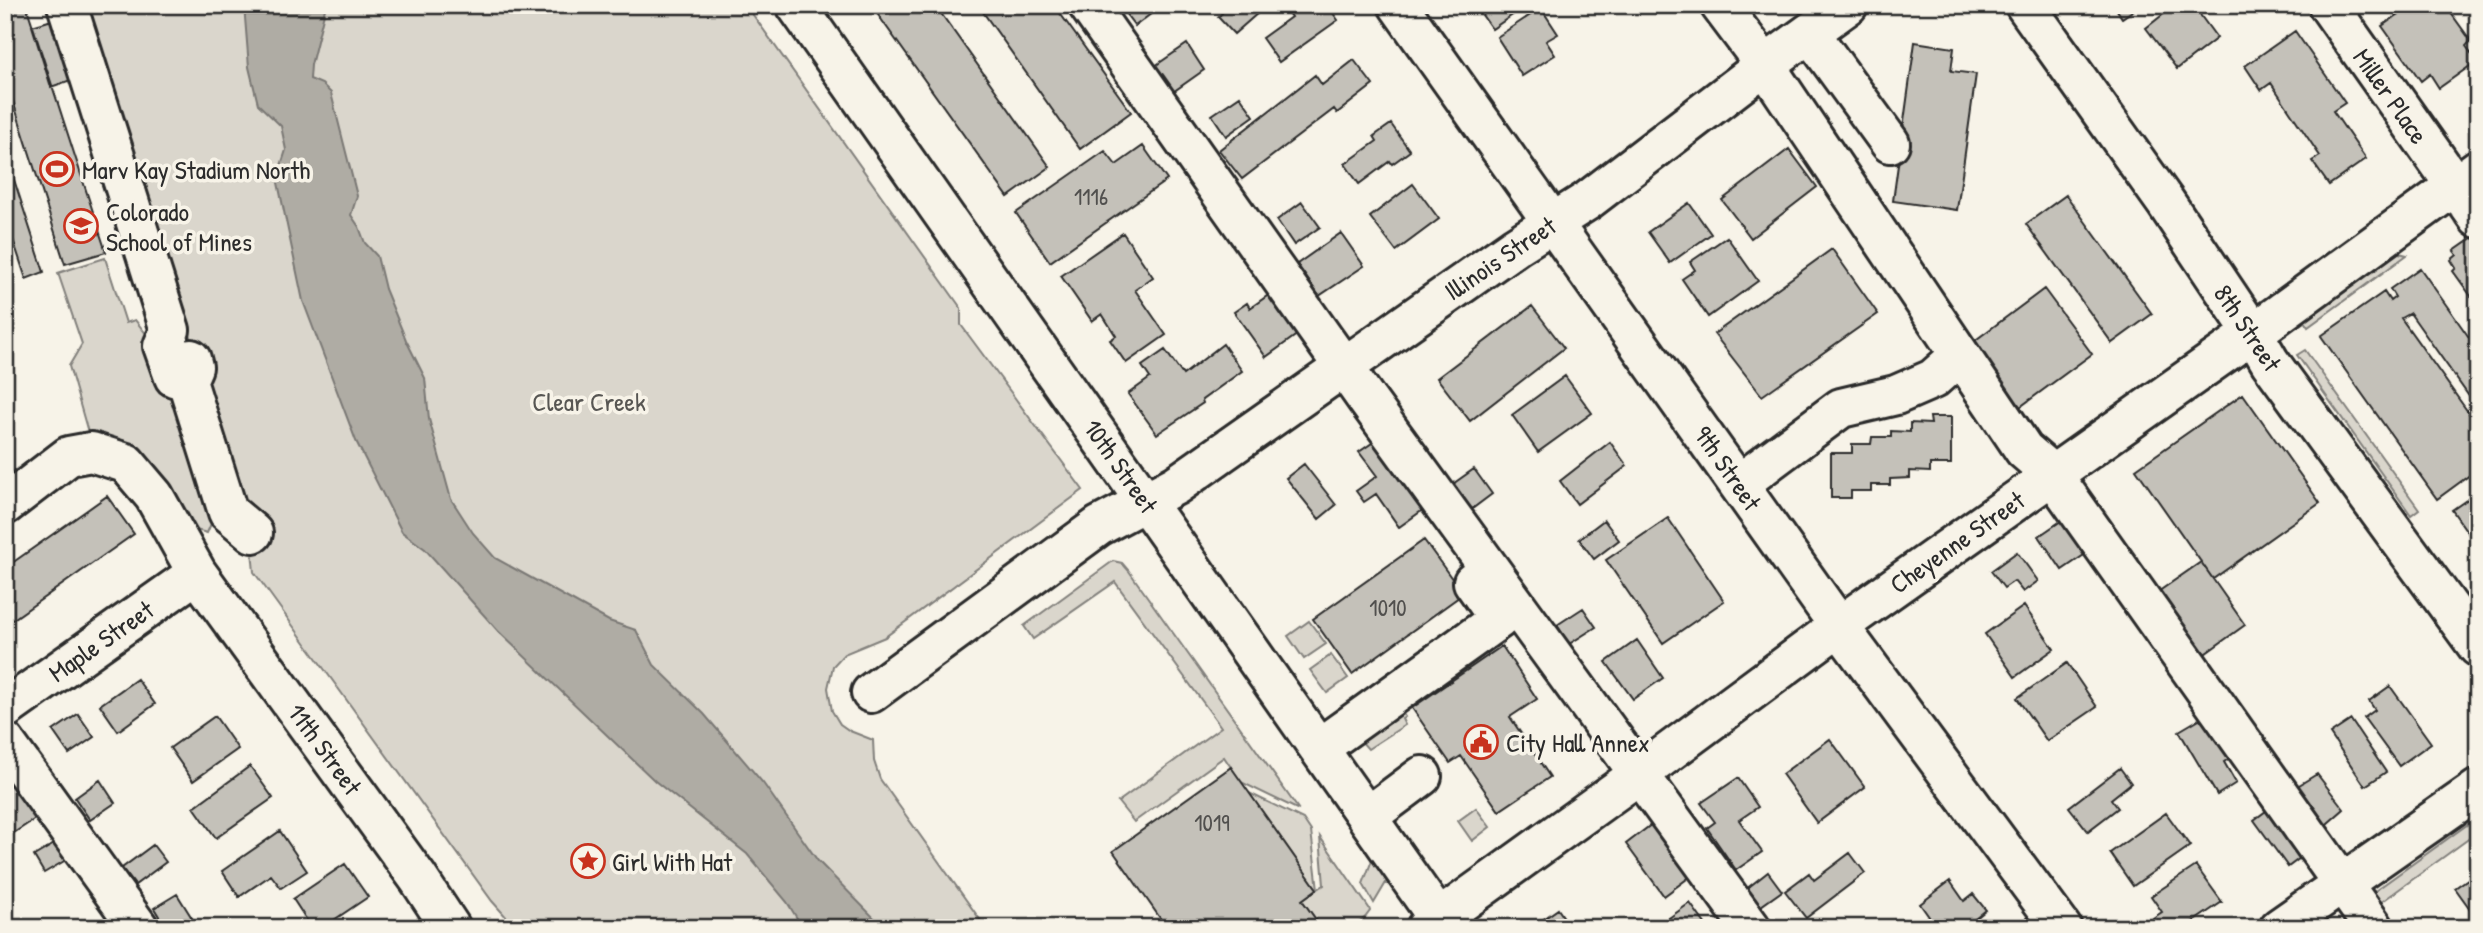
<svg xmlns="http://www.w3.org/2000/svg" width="2483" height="933" viewBox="0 0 2483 933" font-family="'Patrick Hand',sans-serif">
<rect width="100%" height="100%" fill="#f7f3e8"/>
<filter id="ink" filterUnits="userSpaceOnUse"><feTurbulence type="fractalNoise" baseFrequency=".0143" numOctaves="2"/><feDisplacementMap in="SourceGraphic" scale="14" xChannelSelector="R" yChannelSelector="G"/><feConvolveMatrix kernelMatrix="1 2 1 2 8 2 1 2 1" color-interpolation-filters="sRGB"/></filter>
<g filter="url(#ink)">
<path fill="#dad6cc" stroke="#82807c" stroke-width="2" d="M85 5H746L961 308V325L1083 490 885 637 844 654 833 666 828 688 832 711 840 724 850 731 873 740 874 761 880 779 986 928H516L492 901 254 572 248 508 204 378Z
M2395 252 2407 255 2308 327 2304 321Z
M105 258 126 323 135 320 151 340 169 384 213 519 207 533 196 530 152 463 114 444 89 436 69 366 82 344 58 273Z
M2305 350 2419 509 2411 515 2297 355Z
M1113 561 1122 563 1129 571 1299 810 1241 782 1224 757 1134 822 1118 802 1221 727 1115 582 1033 639 1024 626Z
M1309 621 1326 644 1304 659 1288 636Z
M1331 655 1348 678 1327 693 1310 670Z
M1400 709 1405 717 1402 719 1405 725 1368 749 1360 740Z
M1249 793 1303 819 1311 831 1318 889 1324 885 1320 837 1369 908 1370 911C1357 931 1343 928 1322 928L1302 900 1317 889Z
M1476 808 1490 827 1472 841 1458 821Z
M2478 817V832L2376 906 2368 896Z
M1372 860 1387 881 1374 903 1363 884Z"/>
<path fill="#afaca4" stroke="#7a7874" stroke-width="2" d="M244 5H326L311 65 310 79 322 84 331 93 357 196 351 215 359 227 365 243 377 256 385 289 406 340 425 378 429 419 451 499 473 533 495 558 609 621 636 630 654 665 704 714 763 783 818 861 884 928H803L787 902 747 854 655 781 498 631 425 549 402 532 356 441 303 301 277 178 286 150 281 126 258 104 249 67Z"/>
<path fill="#c4c1b9" stroke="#2b2b2b" stroke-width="2" d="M5 5H26L106 252 65 264 5 76Z
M871 5H935L1050 167 1008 197Z
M978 5H1054L1131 112 1080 149Z
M1119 5H1158L1160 7 1135 26Z
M1227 5H1267L1234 34 1218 17 1228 7Z
M1293 5H1327L1338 20 1279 62 1262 38 1291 17 1286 10Z
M1475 5H1527L1492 29Z
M2114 5H2141L2122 18Z
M2175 5H2207L2198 12 2217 38 2177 69 2146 28Z
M2412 5H2445L2471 41 2466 46 2477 61 2439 88 2430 74 2421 81 2382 26Z
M1541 8 1558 34 1546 41 1555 55 1522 76 1497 37Z
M52 20 71 80 51 87 32 26Z
M2295 31 2345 103 2333 111 2366 159 2329 185 2312 161 2320 156 2271 83 2261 90 2245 66Z
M1915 42 1954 48 1951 71 1976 74 1957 210 1893 201Z
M1187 44 1204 70 1170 94 1152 68Z
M1354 60 1373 85 1337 113 1334 109 1242 179 1219 150 1315 75 1322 85Z
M1240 96 1254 116 1226 136 1212 115Z
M1391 124 1410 151 1392 164 1390 161 1359 184 1345 164 1377 141 1374 136Z
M1143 146 1167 180 1050 262 1016 213 1105 151 1116 165Z
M1789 149 1817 187 1751 238 1722 200Z
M5 152 44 272 26 279 5 215Z
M1413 184 1439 219 1396 251 1370 217Z
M2066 195 2152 314 2112 343 2026 224Z
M1302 202 1320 227 1294 245 1277 220Z
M1689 203 1711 234 1670 263 1648 232Z
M1123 233 1153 277 1135 290 1166 335 1126 363 1110 340 1116 336 1102 314 1092 321 1061 276Z
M1341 233 1364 266 1319 296 1297 264Z
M1727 237 1758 281 1708 317 1682 279 1695 270 1690 262Z
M2474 237 2478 243V306L2453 271 2456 268 2451 260 2457 255 2454 251Z
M1832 249 1878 314 1762 396 1714 334Z
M2420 268 2478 350V409L2410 313 2401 318 2478 426V469L2437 499 2321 336 2384 292 2390 301 2395 297 2390 289Z
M2044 289 2092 354 2020 407 1973 342Z
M1270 294 1298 334 1266 357 1234 312 1247 303 1250 308Z
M1532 306 1564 348 1470 421 1437 378Z
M1223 344 1242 371 1202 400 1203 403 1157 434 1128 394 1150 378 1142 366 1165 350 1183 375Z
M1565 376 1592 413 1538 452 1512 415Z
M2243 394 2320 503 2213 579 2136 469Z
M1930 417H1951V464H1930V472L1910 471V478L1890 479V485H1871V491H1851V498H1831V453H1852V444H1871L1872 437H1891V431L1910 432V423L1931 424Z
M1378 439 1427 507 1399 527 1376 494 1364 502 1356 491 1377 476 1359 452Z
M1610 442 1627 466 1577 504 1560 481Z
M1304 464 1336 505 1319 519 1286 478Z
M1474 469 1492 494 1468 512 1450 486Z
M2478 492V547L2452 510Z
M107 496 134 534 5 625V568Z
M1668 518 1724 601 1663 643 1606 560Z
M2064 519 2087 553 2062 570 2039 536Z
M1604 520 1619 540 1594 559 1579 539Z
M1424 540 1463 594 1352 674 1313 619Z
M2017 552 2038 581 2023 592 2014 581 2004 588 1991 571Z
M2201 562 2245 625 2199 658 2155 594Z
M2024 606 2054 649 2015 677 1985 634Z
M1583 608 1596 627 1569 644 1557 625Z
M1637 640 1663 678 1633 699 1606 662Z
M1502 646 1537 699 1510 717 1550 777 1499 811 1461 756 1450 763 1412 708Z
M2067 663 2097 707 2047 741 2017 698Z
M137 679 155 704 118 731 100 705Z
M2390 686 2431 743 2399 766 2364 718 2375 710 2369 701Z
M78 714 94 737 69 754 53 731Z
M2206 715 2231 757 2224 762 2236 783 2217 795 2179 731Z
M215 716 238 749 193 781 170 748Z
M2351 720 2386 772 2365 786 2330 734Z
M1830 739 1865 787 1817 823 1782 774Z
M5 765 38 817 9 836 5 830Z
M250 766 273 798 216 838 194 807Z
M1231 767 1317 889 1302 900 1322 928H1167L1113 851Z
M2120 768 2131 783 2111 799 2118 808 2088 831 2069 807Z
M2317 774 2344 809 2320 830 2291 790Z
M1738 778 1758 807 1739 820 1762 852 1736 870 1707 828 1715 822 1701 803Z
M100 780 115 803 90 820 75 798Z
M2270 808 2304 855 2288 867 2254 820Z
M2166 813 2190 846 2133 886 2110 853Z
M1656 821 1695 873 1664 896 1626 844Z
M280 831 307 871 281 888 271 875 239 897 222 871Z
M56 843 66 860 44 873 34 856Z
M153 845 166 862 135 885 122 868Z
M1850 853 1865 873 1806 918 1785 891 1809 873 1814 880Z
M345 864 368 897 322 928H312L293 899Z
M2196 866 2222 902 2184 928H2160L2153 918 2162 912 2151 896Z
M1768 872 1782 891 1758 908 1745 890Z
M2478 872V920L2455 888Z
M1950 881 1964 901 1973 894 1986 910 1964 928H1953L1947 920 1937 928 1920 904Z
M177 894 197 926 193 928H166L154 908Z
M1690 903 1708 928H1655L1687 905Z
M1558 909 1571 928H1531Z"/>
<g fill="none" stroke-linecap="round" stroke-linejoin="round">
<g stroke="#2b2b2b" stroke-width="44">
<path id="minor" d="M67 5 170 330 163 346 174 377 187 381
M796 5 1445 928
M1088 5 1367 400 1751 928
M1398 5 1839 626 2062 928
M1720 5 1765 65 2024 450 2052 474 2374 928
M2025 5 2166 203 2253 333 2270 362 2478 647
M2328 5 2478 218
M1810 33 1890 143
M191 359 193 367 187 381 228 512 253 533
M1739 484 1841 408 1896 395 1933 379 1960 355
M5 505 69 456 91 452 126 463 154 496 197 573 418 878 451 928
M871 693 1099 526 1176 485 1516 246 1587 201 1765 65 1848 5
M5 709 197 573
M5 742 139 928
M1319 748 1499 619 1473 582
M1367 817 1422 776
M1426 928 1638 775 1839 626 2253 333 2478 169
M2279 928 2478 789"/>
</g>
<use href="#minor" stroke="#f7f3e8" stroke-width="38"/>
</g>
</g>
<defs>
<g id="stadium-ring" transform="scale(1.75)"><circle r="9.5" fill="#f7f3e8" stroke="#c8321e" stroke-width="1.5"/><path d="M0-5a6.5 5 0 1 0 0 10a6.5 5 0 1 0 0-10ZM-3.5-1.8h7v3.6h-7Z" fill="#c8321e"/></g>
<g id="university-ring" transform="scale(1.75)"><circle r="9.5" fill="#f7f3e8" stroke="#c8321e" stroke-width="1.5"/><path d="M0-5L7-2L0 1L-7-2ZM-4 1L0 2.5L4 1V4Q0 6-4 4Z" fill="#c8321e"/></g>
<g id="civic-ring" transform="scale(1.75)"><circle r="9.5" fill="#f7f3e8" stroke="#c8321e" stroke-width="1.5"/><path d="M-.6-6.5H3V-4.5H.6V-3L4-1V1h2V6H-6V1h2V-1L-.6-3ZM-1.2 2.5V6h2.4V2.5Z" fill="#c8321e"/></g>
<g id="sight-ring" transform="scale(1.75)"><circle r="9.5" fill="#f7f3e8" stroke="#c8321e" stroke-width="1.5"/><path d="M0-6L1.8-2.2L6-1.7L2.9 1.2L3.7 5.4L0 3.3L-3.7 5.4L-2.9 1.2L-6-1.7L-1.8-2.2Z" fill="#c8321e"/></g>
</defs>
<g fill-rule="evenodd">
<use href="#stadium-ring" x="57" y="169"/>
<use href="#university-ring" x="81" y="226"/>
<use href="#civic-ring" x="1481" y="742"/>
<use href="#sight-ring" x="588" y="861"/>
</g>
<g text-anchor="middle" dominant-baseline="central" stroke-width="7" stroke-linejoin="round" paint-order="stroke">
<g font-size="23" fill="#51504e">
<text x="1091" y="196">1116</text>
<text x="1388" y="607">1010</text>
<text x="1212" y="822">1019</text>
</g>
<g font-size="26" fill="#2b2b2b" stroke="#f7f3e8">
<text transform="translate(2391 96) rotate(55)">Miller Place</text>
<text transform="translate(1500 258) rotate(-34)">Illinois Street</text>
<text transform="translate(2248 328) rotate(56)">8th Street</text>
<text transform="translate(1121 466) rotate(55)">10th Street</text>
<text transform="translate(1728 468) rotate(55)">9th Street</text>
<text transform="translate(1957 542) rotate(-35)">Cheyenne Street</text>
<text transform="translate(101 641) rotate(-35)">Maple Street</text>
<text transform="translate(325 749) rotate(54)">11th Street</text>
</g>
<g font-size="26" fill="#2b2b2b" stroke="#f7f3e8" text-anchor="start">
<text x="82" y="169">Marv Kay Stadium North</text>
<text x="106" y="211">Colorado<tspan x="106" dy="30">School of Mines</tspan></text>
<text x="1506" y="742">City Hall Annex</text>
<text x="612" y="861">Girl With Hat</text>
</g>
<g font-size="26" fill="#575653" stroke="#f7f3e8">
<text x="589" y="401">Clear Creek</text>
</g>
</g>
<rect width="2483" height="933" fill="none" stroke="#f7f3e8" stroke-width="28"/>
<rect x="14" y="14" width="2455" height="905" fill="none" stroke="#2b2b2b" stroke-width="2.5" filter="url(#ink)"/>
</svg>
